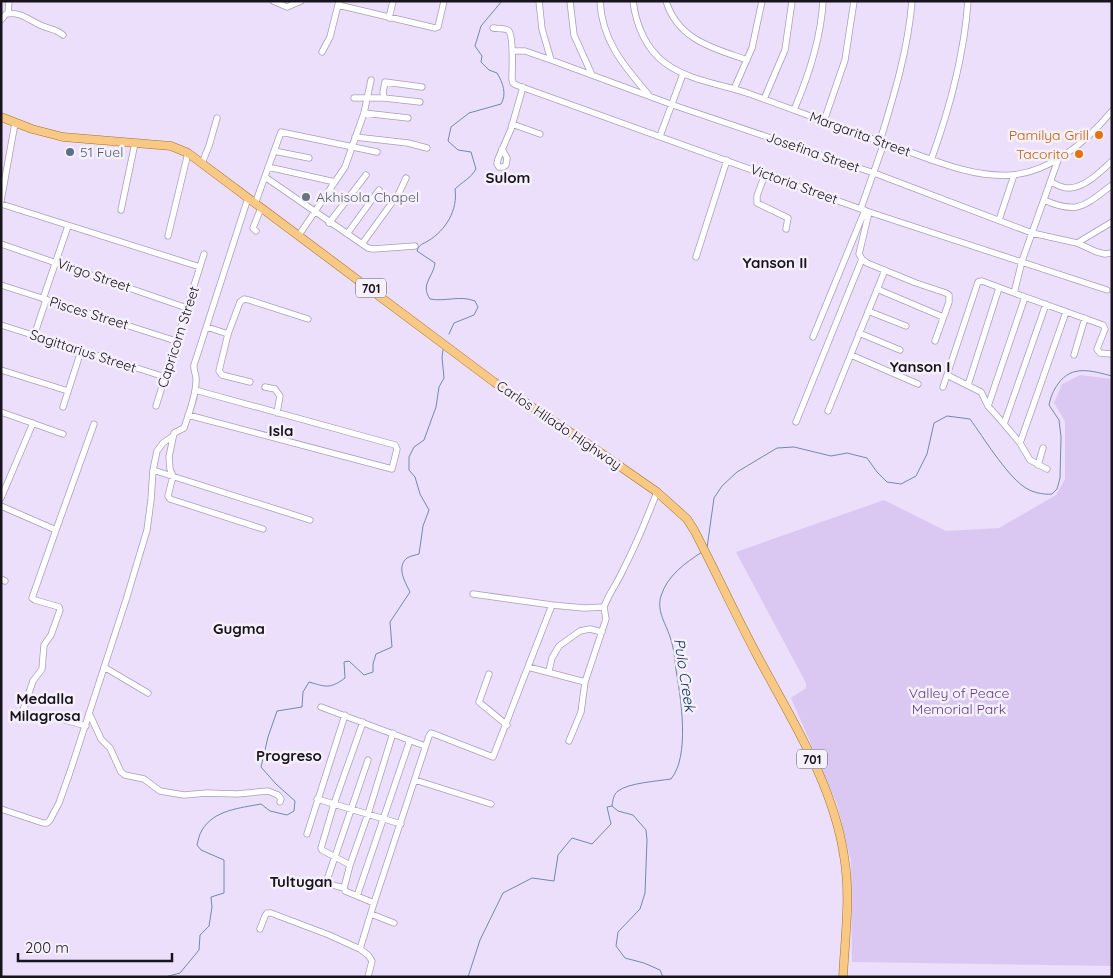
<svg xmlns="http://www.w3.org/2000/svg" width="1113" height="978" viewBox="0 0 1113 978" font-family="Quicksand,sans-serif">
<rect width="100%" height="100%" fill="#ebdffb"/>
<path fill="#dbc8f2" d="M1080 375 1112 379V966L852 962 851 861 837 804 791 698 806 688V683L736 552 884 500 946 531 999 528 1056 495 1065 479V421L1054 403 1062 384Z"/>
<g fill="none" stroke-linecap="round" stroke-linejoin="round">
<path stroke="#708aaf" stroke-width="1" d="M449 334 454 323 474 315 478 307 475 301C460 295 445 302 430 299 420 284 433 278 435 263L417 251C419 244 423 244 428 241 446 230 458 210 455 189 462 182 471 178 476 169L471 152 458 150 448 141 451 127 469 113 501 104C507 94 503 83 497 73L489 70 481 62 482 56 475 46 481 26 502 1
M707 548 714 498 722 486 737 472 777 448 794 447 831 456 847 453 867 458 877 472 887 482 901 484 916 476 927 454 934 423 947 416 970 419C983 437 1006 474 1023 486 1030 492 1043 495 1052 494L1057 489 1060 478 1061 437 1059 420 1049 405C1051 396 1053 391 1058 384 1072 364 1092 371 1112 376
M165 977 180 973 199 950 200 935 209 926 212 907 211 897 224 893V860L201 850 197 845C198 841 199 835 202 830 214 810 240 808 261 804L270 811 287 815 294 811 295 801 276 784 261 767 268 737 277 711 302 707 303 692 309 682C326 687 330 689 345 678L344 662 349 661 364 675 373 672V664L376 654 392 647 390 622 410 592C405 582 396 567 407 558 410 556 416 555 419 554L423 526 429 510 420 494 415 477 409 470V457L414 447 424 440 436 407 439 387 444 378 442 357 443 350
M468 977 480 940 503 893 532 878 554 881 558 855 572 838 592 844 611 824 607 807 612 806
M663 977 660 970 644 963 625 958 616 946 618 932 640 909 645 893 647 840 646 830 633 815 618 811 612 806C613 800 613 795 618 791 628 783 658 781 671 779 690 756 681 699 676 670 675 660 674 649 671 640 667 625 656 612 661 596 667 576 685 563 702 552"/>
<g stroke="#aa9db8" stroke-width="7">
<path id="minor" d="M273 1 287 7 301 1
M339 1 338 5 435 28 438 27 444 1
M539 1 542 29 551 60
M570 1 574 35 592 75
M600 1C602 41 624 66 648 94
M633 1C636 25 646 49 665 63 689 81 722 84 750 94 800 112 849 131 899 148 935 161 974 178 1012 175 1053 171 1087 141 1112 111
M666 1C678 40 713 48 747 60
M8 13 9 1
M389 18 393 1
M1 20 6 14C20 11 29 20 40 25 48 29 56 29 63 35
M493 28C497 29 506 28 509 31 514 39 512 69 512 79L513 83 516 85 869 212 1107 290
M513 51H525L551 60 673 105 874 173 1032 233 1077 243 1097 252 1105 254 1112 253
M322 52 330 37 338 5
M734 89 752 48 762 1
M354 98H384L420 102
M384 98 383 92 385 82 422 87
M764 99 785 50 792 1
M794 110C809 75 821 39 823 1
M364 113 408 118
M824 121 845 60 854 1
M512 124 540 134
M660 136 683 74
M355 137 408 143 427 148
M880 141C894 95 908 50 912 1
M502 149 507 158 506 165 503 167H499L497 164 498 159 511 129 523 87
M274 151 309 158
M931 160C950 108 964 56 968 1
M1058 160 1022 261 1014 293 1103 325 1105 329 1097 349 1100 353 1112 354
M202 163 209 146 217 118
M268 167 335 182
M765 174 757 196V203L788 218 786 229
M265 177 368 248 373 249 415 246
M1051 182C1057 185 1063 189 1070 188 1086 187 1101 171 1112 161
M248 198 194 365C193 371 197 375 196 381 196 396 189 413 184 428L174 433 169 457 170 469 173 476 168 496 170 499 263 529
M1044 200C1078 215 1084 206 1112 185
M1 201 15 123
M1 204 200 267
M255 204 281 132 377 152
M861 208 884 143
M121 210 135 143
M869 212 859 254 862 259 867 263 916 283 946 293 949 295V302L935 341
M999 220 1014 175
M329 223 366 175
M256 231 253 228 261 208
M347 234 379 190
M299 235 345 167 364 113 371 80
M168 236 188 153
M1077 243 1112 222
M1 244 187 308
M362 244 399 193 406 178
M696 257 727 160
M1 285 176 341
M877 289 943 317
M43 299 68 226
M868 311 906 326
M1 325 165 377
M207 327 228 334
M859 333 900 350
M34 336 46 300
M813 337 865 210
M851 355 918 384
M1074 355 1085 318
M1 370 68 391
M250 382 222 375 219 371 228 334 240 302 244 299 249 300 308 319
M968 385 999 288
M265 387 275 389 280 396 277 413
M943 387 947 375
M156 406 204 254
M988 406 1025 297
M63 407 81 351
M828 411 885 270
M1 412 63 434
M188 415 392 469 397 449 395 445 195 390
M796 422 862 259
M1004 424 988 406 981 392 947 375 978 282 982 281 1014 293
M1020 443 1004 424 1046 304
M1038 465 1043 448
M1047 469 1030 460 1020 443 1066 312
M153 470 310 520
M1 498 33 423
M1 506 56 530 94 424
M1 579 5 581
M473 594 552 605
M604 607C609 593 618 582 624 568 637 543 647 518 657 492
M104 667 148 693
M528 667 585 682
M549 671 552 658 559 646 580 631 590 629 602 632
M489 674 479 702 507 725
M321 707 425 746
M89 713 101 739 110 748 121 772 125 775 144 779 160 791 184 795 207 793 237 794 268 791 278 795 281 799 280 802
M58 718 86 726
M20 719 33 681 42 669 44 645 51 635 60 610 59 607 35 600 32 598 56 530
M393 733 368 814 350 865 344 888 345 891 374 903 429 736 431 733 434 734 493 757 552 605 584 608 604 607 606 619 585 682 581 712 569 741
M415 780 491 804
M317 799 401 824
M1 809 43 823H47L50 820 59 803 70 772 126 600 147 530 151 500 153 470 157 451 163 443 173 436
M307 834 345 715
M350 865 322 850 321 848 334 804 363 722
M344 888 329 884 327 880 368 760
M357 896 410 740
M371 914 394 923
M260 929 265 916 267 913H271L329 935 360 949 374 903
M360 949 368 955 372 961 368 977"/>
</g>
<g stroke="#a7712c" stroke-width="9">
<path id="major" d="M1 117 32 129 63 137 171 146 188 153 494 382 585 442 657 492 687 519 694 530C716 572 735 614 757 655 791 719 833 783 844 856 851 896 845 937 843 977"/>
</g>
<use href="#minor" stroke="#fff" stroke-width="5.5"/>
<use href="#major" stroke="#f8c885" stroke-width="8"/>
</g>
<g fill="#e8710a" stroke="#f5f0fb" stroke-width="2">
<circle cx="1099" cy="135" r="5"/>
<circle cx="1079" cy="154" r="5"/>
</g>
<circle fill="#5c6f8a" stroke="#f5f0fb" stroke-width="2" cx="70" cy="152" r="5"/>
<circle fill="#6b7280" stroke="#f5f0fb" stroke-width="2" cx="306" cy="197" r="5"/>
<g text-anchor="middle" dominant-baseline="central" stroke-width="5" stroke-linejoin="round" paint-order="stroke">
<g fill="#f5f0fb" stroke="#5a5560" stroke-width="1">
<rect x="356" y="278.5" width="30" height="19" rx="4"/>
<rect x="797" y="749.5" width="30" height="19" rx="4"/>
</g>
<g font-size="12" font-weight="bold" fill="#18131d">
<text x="371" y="288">701</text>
<text x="812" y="759">701</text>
</g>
<g font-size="14" fill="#18131d" stroke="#f5f0fb">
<text transform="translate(860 134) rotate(20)">Margarita Street</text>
<text transform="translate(813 152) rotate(19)">Josefina Street</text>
<text transform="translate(794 184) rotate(20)">Victoria Street</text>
<text transform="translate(94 275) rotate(19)">Virgo Street</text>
<text transform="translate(89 313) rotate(17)">Pisces Street</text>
<text transform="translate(178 337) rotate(-72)">Capricorn Street</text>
<text transform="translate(83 351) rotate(18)">Sagittarius Street</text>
<text transform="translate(559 425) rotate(34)">Carlos Hilado Highway</text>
</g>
<g font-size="14" fill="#c56008" stroke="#f5f0fb" text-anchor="end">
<text x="1089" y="135">Pamilya Grill</text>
<text x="1069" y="154">Tacorito</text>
</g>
<g font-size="14" fill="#4e5e75" stroke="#f5f0fb" text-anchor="start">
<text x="80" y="152">51 Fuel</text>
</g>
<g font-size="14" fill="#5b616d" stroke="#f5f0fb" text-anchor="start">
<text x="316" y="197">Akhisola Chapel</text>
</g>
<g font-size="14" fill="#603d80" stroke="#f5f0fb">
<text x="959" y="693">Valley of Peace<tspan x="959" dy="16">Memorial Park</tspan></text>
</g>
<g font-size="15" font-weight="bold" fill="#18131d" stroke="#f5f0fb">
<text x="508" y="177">Sulom</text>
<text x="775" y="262">Yanson II</text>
<text x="920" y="366">Yanson I</text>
<text x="281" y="430">Isla</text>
<text x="239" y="628">Gugma</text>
<text x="45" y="698">Medalla<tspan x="45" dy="17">Milagrosa</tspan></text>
<text x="289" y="755">Progreso</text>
<text x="301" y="881">Tultugan</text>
</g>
<g font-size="15" font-style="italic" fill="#09335f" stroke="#f5f0fb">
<text transform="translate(685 675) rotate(81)">Pulo Creek</text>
</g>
</g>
<rect width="1113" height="978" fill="none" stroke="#18131d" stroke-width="5"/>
<path d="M18 953v8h154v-8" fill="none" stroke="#18131d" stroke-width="2.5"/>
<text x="25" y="953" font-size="15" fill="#18131d" stroke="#f5f0fb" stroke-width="4" paint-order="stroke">200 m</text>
</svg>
